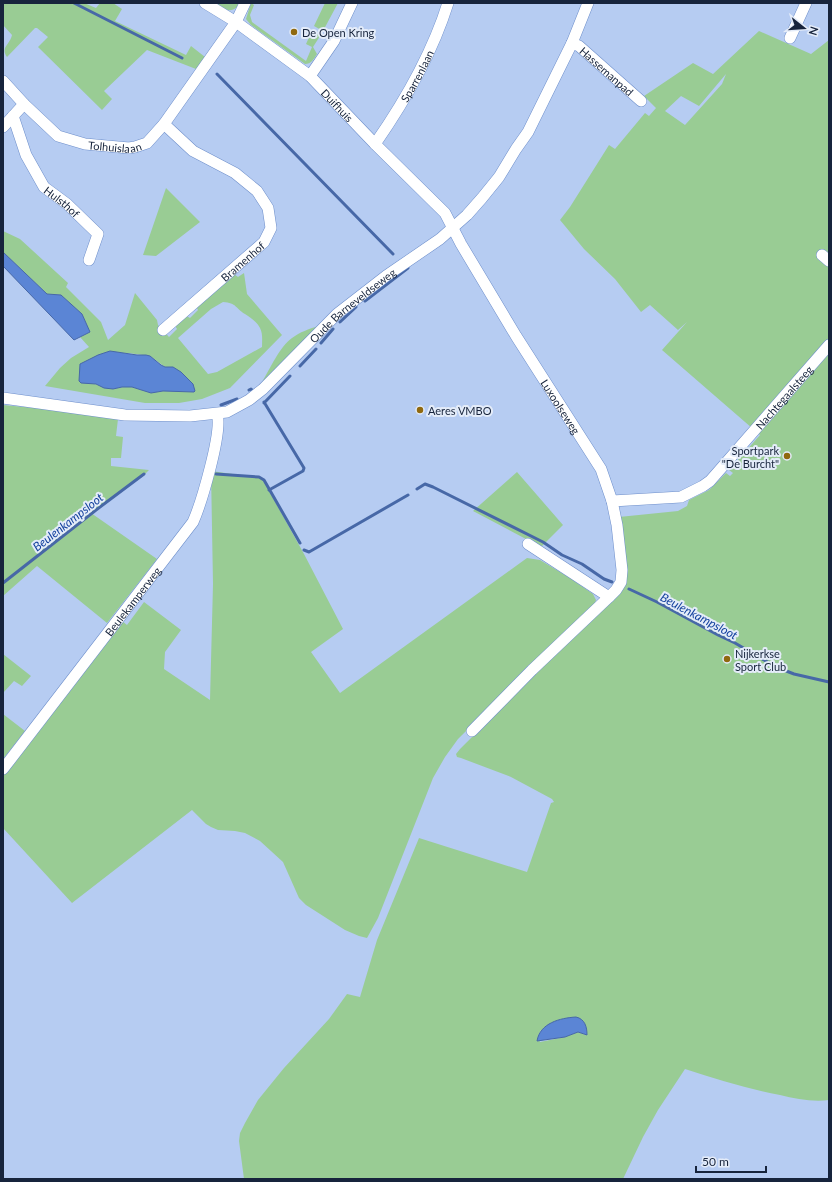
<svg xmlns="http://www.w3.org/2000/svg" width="832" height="1182" viewBox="0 0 832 1182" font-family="Lato,sans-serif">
<rect width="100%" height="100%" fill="#b6ccf2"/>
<path fill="#99cc94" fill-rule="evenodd" d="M3 3H84L96 8 100 3H113L122 9 115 21 186 55 191 46 205 57 196 69 147 50 104 91 112 99 102 110 38 47 48 37 37 28H35L7 57C0 47 10 45 12 35L3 25Z
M215 3H240L239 8 237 7C229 14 223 8 215 3Z
M251 3 254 5 250 15 252 22 306 61 312 47 306 44 311 33 317 35 319 32 322 33 313 47 317 54C314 59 311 64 305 64L251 25 246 19Z
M325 3H338L323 31 314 26Z
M759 31 811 54 829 40V1100C813 1102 796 1099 780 1095 748 1089 716 1079 685 1069L658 1110 643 1137 623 1179H244L239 1141 240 1133 245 1123 258 1100 284 1068 329 1019 347 994 360 997 377 940 419 838 527 872 551 803 554 802 552 799 511 777 461 758 457 757 456 754 460 749 620 590 619 517 678 511 687 506 689 500 709 490 726 473 730 476 733 473 729 470 760 435 662 350 687 322 678 330 650 305 641 312 615 279 584 249 560 220 570 207 609 145 615 149 645 113 649 116 656 108 644 96 693 63 713 74ZM726 74 722 84 685 125 665 111 681 96 699 106ZM541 1030H587L586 1035 578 1032 565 1037 540 1042 538 1036Z
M166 188 200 222 156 256 143 255Z
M3 231 20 239 68 283 66 287 101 322 108 340 125 325 135 293 157 320 158 325 169 337 177 329 174 324 185 315 190 318 198 310 196 306 234 274 238 277 244 273 247 294 282 335 230 388 202 399 179 403H145L45 386 60 368 71 358 89 347 80 337 90 332 82 314 61 295 47 294 3 252ZM223 302C237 303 235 308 245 314 250 317 257 322 260 328 263 334 262 341 262 347L217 372 208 374 178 338 211 309ZM105 353H128L150 356 165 367H173L193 384 194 392 163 391 151 393 132 387H122L113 389 91 383 80 364Z
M318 326 262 382C270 369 280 346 292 338 300 332 309 329 318 326Z
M3 405 46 409 118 419 116 436 123 437 121 458H111V466L149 470 143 476 91 513 157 559 107 623 37 566 3 596Z
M211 471 262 478 304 554 343 629 311 652 340 693 527 558 540 560 570 578 593 594 596 600 595 603 458 739 445 757 433 778 378 918 367 938 359 936 345 930 306 905 299 898 283 862 260 841 245 833 235 831 218 830 211 827 206 824 192 810 72 903 3 828V776L122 621 127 625 144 602 181 630 165 652 164 669 210 700 213 584Z
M517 472 563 525 541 547 473 511Z
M3 654 31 676 22 686 14 681 3 693Z
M3 714 25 731 3 759Z"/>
<path fill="#5b85d5" stroke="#4768a7" d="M3 252 47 294 61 295 82 314 90 332 74 340 3 266Z
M110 351 137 355H146L150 356 161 365 165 367H173L181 372 193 384 195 391 194 392 163 391 151 393 132 387H122L113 389 104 388 96 384 81 383 79 381 80 364 98 355Z
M576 1017C585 1019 587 1027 587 1035L578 1032 565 1037 537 1041C540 1023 560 1018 576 1017Z"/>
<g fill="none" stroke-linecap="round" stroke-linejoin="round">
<path stroke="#4768a7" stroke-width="3" d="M74 3 182 58
M217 74 393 254
M365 301 408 268
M340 322 356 307
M321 343 333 329
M300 366 316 349
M249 390 251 389 252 390
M264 402 304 468 303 471 269 490
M264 403 290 376
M221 405 237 399
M216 474 259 477 264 480 300 543
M417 489 425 484 433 487 543 542 562 555 582 564 604 579 612 582
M304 550 309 552 408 495
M3 583 96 510 144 474
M629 589 657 602 718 635 735 643 776 667 794 674 829 682"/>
<g stroke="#6e8fcb" stroke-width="12">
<g id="minor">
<path id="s1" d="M205 3 236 22 310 76 375 144 445 213 461 244 516 336 601 469 612 501 617 525 622 570 621 582 616 590 609 597 532 670 472 731"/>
<path d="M790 38 806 3"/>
<path id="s2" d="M572 43 579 46 641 101"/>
<path d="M310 76 334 41 352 3"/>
<path id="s3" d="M3 81 24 104 58 136 85 144 129 148 135 147 147 143 164 124 236 22 245 3"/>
<path id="s4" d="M13 116 26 155 44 187 67 204 98 234 89 260"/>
<path d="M3 127 24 104"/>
<path id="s5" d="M375 144C405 101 432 54 448 3"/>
<path d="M822 255 829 261"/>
<path id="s6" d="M163 330 264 242 271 228 268 208 257 191 235 173 193 151 164 124"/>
<path id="s7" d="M3 398 125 415 190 416 227 412 249 400 263 389 337 314 386 276 440 239 467 215 482 198 499 177 516 149 528 132 572 43 588 3"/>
<path id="s8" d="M612 501 681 497 703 486 710 481 829 345"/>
<path d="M528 544 609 597"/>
<path id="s9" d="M3 769 193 522C201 504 223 431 217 414"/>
</g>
</g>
<use href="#minor" stroke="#fff" stroke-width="11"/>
</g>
<g fill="#90690f" stroke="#e4ecf9" stroke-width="1.5">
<circle cx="294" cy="32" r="4"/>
<circle cx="420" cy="410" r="4"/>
<circle cx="787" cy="456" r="4"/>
<circle cx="727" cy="659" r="4"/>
</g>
<g text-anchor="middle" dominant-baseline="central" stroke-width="4" stroke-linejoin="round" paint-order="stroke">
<g font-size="11" fill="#17243c" stroke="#e4ecf9" text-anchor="start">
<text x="302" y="32">De Open Kring</text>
<text x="428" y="410">Aeres VMBO</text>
<text x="779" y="450" text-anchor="end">Sportpark<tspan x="779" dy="13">"De Burcht"</tspan></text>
<text x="735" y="653">Nijkerkse<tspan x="735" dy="13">Sport Club</tspan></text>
</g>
<g font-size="11" fill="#17243c" stroke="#e4ecf9">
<text stroke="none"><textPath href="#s2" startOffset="45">Hassemanpad</textPath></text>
<text stroke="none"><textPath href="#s5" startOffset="80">Sparrenlaan</textPath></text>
<text stroke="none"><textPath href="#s1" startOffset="168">Duifhuis</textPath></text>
<text stroke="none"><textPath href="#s3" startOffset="136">Tolhuislaan</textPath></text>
<text stroke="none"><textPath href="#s4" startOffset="101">Hulsthof</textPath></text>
<text stroke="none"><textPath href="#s6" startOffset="105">Bramenhof</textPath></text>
<text stroke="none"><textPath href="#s7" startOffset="391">Oude Barneveldseweg</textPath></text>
<text stroke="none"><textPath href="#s8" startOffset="214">Nachtegaalsteeg</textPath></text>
<text stroke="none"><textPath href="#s1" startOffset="546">Luxoolseweg</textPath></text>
<text stroke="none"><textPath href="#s9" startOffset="212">Beulekamperweg</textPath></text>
</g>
<g font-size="12" font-style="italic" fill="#12409d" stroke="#e4ecf9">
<text transform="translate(68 522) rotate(-38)">Beulenkampsloot</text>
<text transform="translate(699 616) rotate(28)">Beulenkampsloot</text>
</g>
</g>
<rect width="832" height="1182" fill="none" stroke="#17243c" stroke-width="8"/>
<g transform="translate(804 28) rotate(107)" stroke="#e4ecf9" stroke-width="3" paint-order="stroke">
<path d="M0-3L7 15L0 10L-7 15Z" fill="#17243c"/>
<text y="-6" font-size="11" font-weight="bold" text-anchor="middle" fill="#17243c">N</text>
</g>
<path d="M696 1166v6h70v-6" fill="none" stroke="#17243c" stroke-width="2"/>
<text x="702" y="1166" font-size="12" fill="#17243c" stroke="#e4ecf9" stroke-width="3" paint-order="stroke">50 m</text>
</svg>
